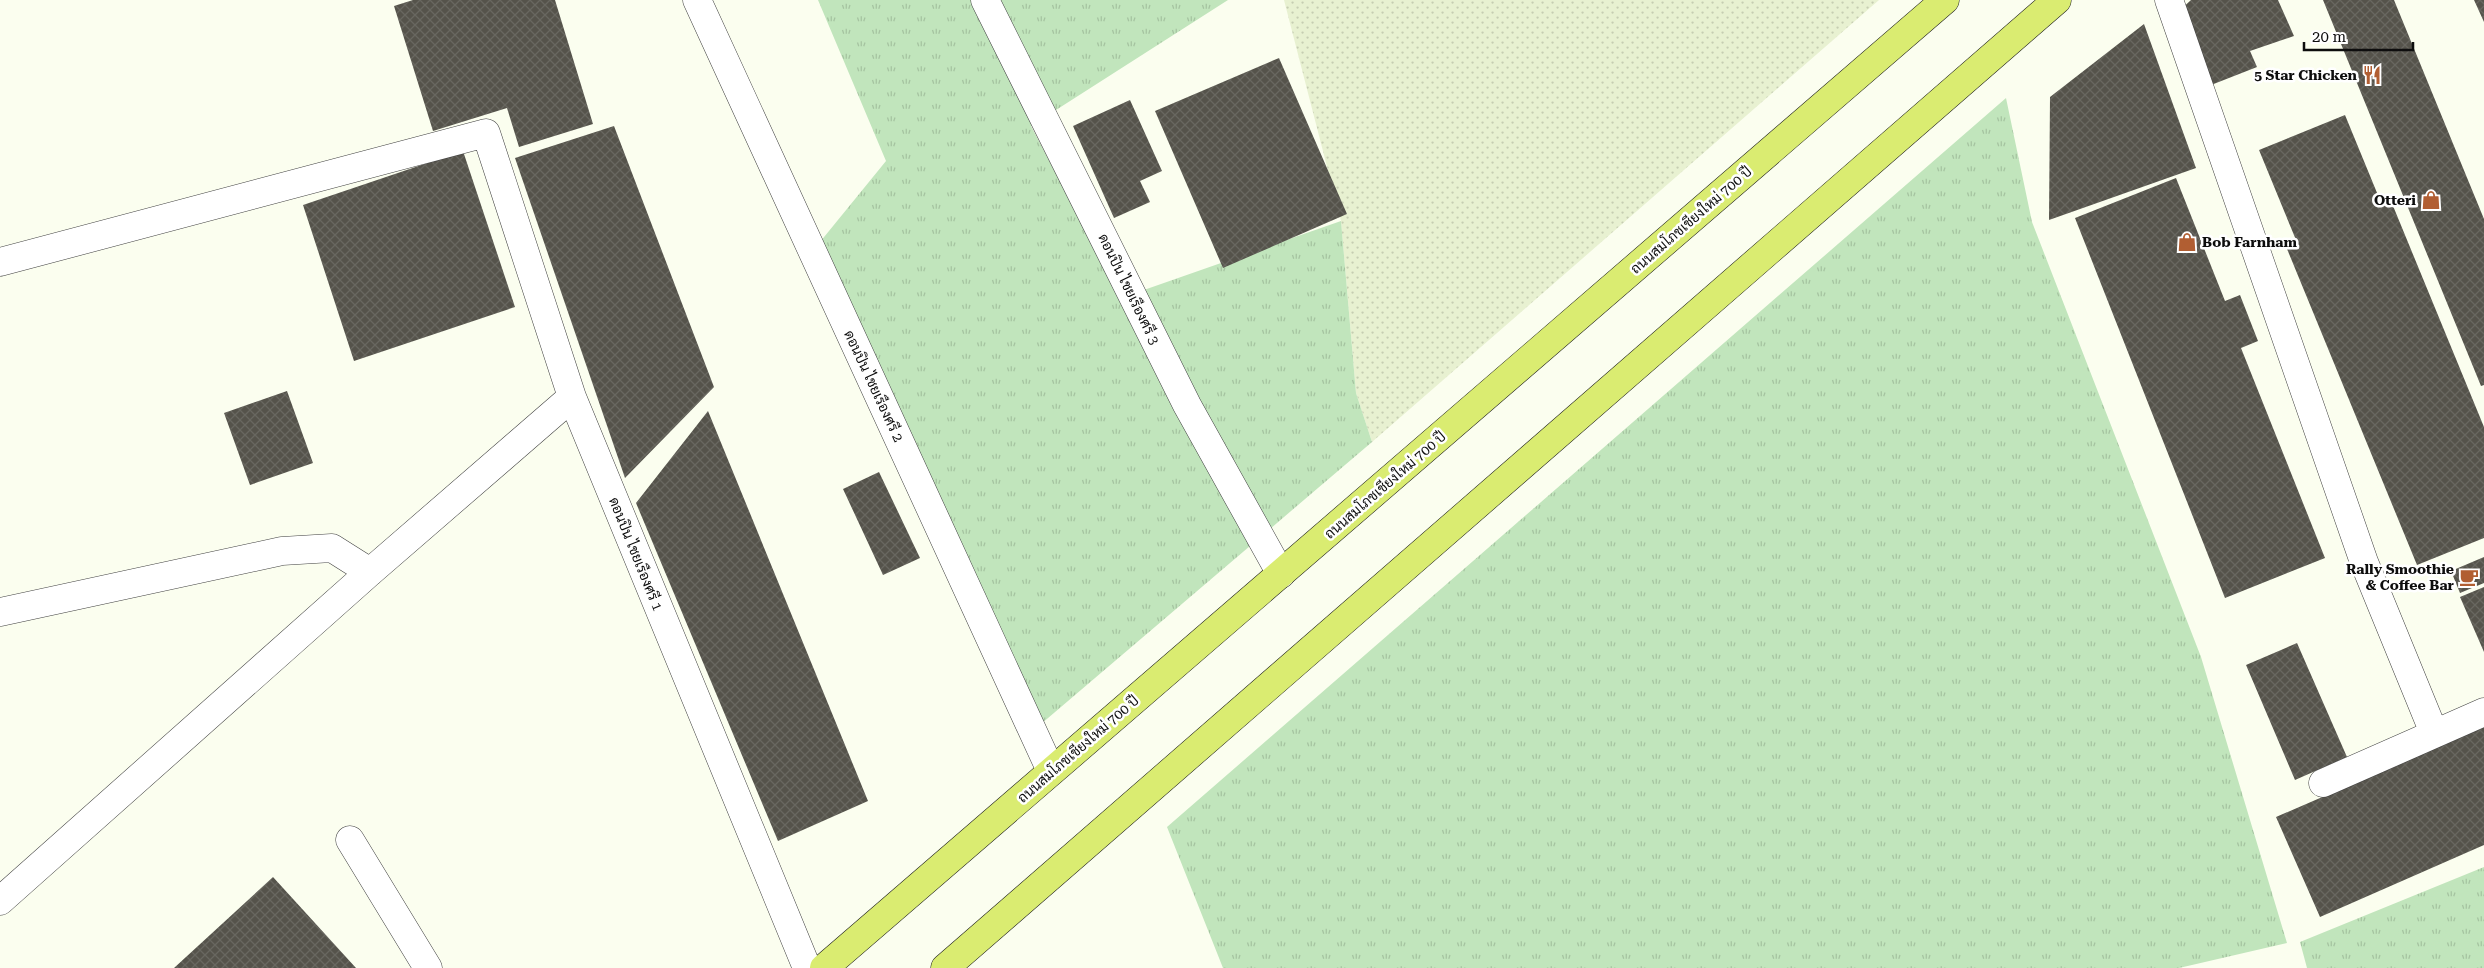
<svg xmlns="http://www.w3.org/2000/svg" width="2484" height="968" viewBox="0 0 2484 968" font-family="'Roboto Serif',Sarabun,serif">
<defs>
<pattern id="farmland-dots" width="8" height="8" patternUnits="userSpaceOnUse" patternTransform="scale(1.25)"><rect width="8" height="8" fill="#e8f1d1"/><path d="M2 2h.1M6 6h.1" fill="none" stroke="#c6cdb2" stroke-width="1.8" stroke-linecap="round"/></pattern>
<pattern id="grass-tufts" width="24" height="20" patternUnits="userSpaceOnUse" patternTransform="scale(1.25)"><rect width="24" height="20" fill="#c1e5bc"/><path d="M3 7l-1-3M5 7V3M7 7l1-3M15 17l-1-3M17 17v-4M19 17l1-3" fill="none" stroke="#a5c3a0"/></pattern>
<pattern id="building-cross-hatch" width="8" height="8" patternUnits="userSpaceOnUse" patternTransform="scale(1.25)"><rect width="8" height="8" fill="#55534b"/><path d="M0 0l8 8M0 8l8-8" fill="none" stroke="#686760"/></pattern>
</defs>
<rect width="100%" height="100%" fill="#fbfeef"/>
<path fill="url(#farmland-dots)" d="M1284 0H1879L1372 442 1356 393 1341 221Z"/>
<path fill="url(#grass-tufts)" d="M818 0H1228L1031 126 1121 298 1341 221 1356 393 1372 442 1041 724 820 242 886 161Z
M2006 98 2032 222 2201 657 2287 943 2179 968H1223L1167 827Z
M2484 867V968H2307L2300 942Z"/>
<path fill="url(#building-cross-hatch)" d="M413 0H555L593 124 519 147 507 108 433 131 394 6Z
M2191 0H2278L2294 36 2250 51 2257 67 2206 87 2178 12Z
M2323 0H2394L2484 219V385L2481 386Z
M2474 0H2484V22Z
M2144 24 2196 168 2049 220 2050 97Z
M1279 58 1347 214 1223 268 1155 111Z
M1130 100 1162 171 1140 181 1150 202 1114 218 1073 126Z
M2345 115 2382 205 2391 201 2484 427V538L2417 565 2285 244 2296 240 2259 150Z
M614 126 714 387 625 478 515 158Z
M463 151 515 307 354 361 303 205Z
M2176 178 2225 301 2240 295 2258 341 2241 348 2325 558 2225 598 2075 218Z
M287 391 313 463 250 485 224 413Z
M708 411 868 801 778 841 636 503Z
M879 472 920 558 883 575 843 489Z
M2484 557V583L2460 593 2451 571Z
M2484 587V652L2460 597Z
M2297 643 2347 757 2295 780 2246 665Z
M2484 727V845L2320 917 2276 817Z
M273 877 356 968H174Z"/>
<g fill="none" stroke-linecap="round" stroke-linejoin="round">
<g stroke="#404040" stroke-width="29">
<path id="minor" d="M697 0 1051 771
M985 0 1187 405 1281 574
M2169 0 2364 562 2434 733
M0 262 486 133 572 397 807 968
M0 612 282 551 332 548 370 572
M2323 783 2484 712
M350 840 428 968
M0 901 370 572 572 397"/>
</g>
<g stroke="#1e1e1e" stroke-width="29">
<path id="major" d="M824 968 1945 0
M945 968 2057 0"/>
</g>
<use href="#minor" stroke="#fff" stroke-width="28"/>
<use href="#major" stroke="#daec71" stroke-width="28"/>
</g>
<defs>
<g id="restaurant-bare" transform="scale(1.5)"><path d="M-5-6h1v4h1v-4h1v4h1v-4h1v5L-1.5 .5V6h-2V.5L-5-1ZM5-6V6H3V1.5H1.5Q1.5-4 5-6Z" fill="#b15e32" stroke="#fff" stroke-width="2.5" paint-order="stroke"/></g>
<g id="shop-bare" transform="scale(1.5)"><path d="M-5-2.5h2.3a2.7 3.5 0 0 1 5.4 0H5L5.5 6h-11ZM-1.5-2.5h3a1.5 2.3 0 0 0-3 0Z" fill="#b15e32" stroke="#fff" stroke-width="2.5" paint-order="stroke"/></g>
<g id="cafe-bare" transform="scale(1.5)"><path d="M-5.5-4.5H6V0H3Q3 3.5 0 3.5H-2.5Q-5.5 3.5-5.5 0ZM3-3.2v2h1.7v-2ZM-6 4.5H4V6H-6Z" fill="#b15e32" stroke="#fff" stroke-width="2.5" paint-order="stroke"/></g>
</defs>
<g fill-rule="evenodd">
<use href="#restaurant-bare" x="2372" y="75"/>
<use href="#shop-bare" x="2431" y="200"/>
<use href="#shop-bare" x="2187" y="242"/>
<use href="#cafe-bare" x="2469" y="577"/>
</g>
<g text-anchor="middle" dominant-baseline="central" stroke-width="5" stroke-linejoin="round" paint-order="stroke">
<g font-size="14" font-weight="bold" fill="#0d0d0d" stroke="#fff" text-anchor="end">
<text x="2357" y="75">5 Star Chicken</text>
<text x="2416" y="200">Otteri</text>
<text x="2202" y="242" text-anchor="start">Bob Farnham</text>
<text x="2454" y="569">Rally Smoothie<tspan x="2454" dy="16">&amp; Coffee Bar</tspan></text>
</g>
<g font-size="14" fill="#0d0d0d" stroke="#fff">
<text transform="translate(1691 220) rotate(-41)">ถนนสมโภชเชียงใหม่ 700 ปี</text>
<text transform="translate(1129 289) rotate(64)">ดอนปิน ไชยเรืองศรี 3</text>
<text transform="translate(874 386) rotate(65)">ดอนปิน ไชยเรืองศรี 2</text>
<text transform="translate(1385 485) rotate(-41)">ถนนสมโภชเชียงใหม่ 700 ปี</text>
<text transform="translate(636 554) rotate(68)">ดอนปิน ไชยเรืองศรี 1</text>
<text transform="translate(1078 749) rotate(-41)">ถนนสมโภชเชียงใหม่ 700 ปี</text>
</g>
</g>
<path d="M2304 42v8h109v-8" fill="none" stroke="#0d0d0d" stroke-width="2.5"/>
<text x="2312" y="42" font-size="15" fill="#0d0d0d" stroke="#ffffff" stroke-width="4" paint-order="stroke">20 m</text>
</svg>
